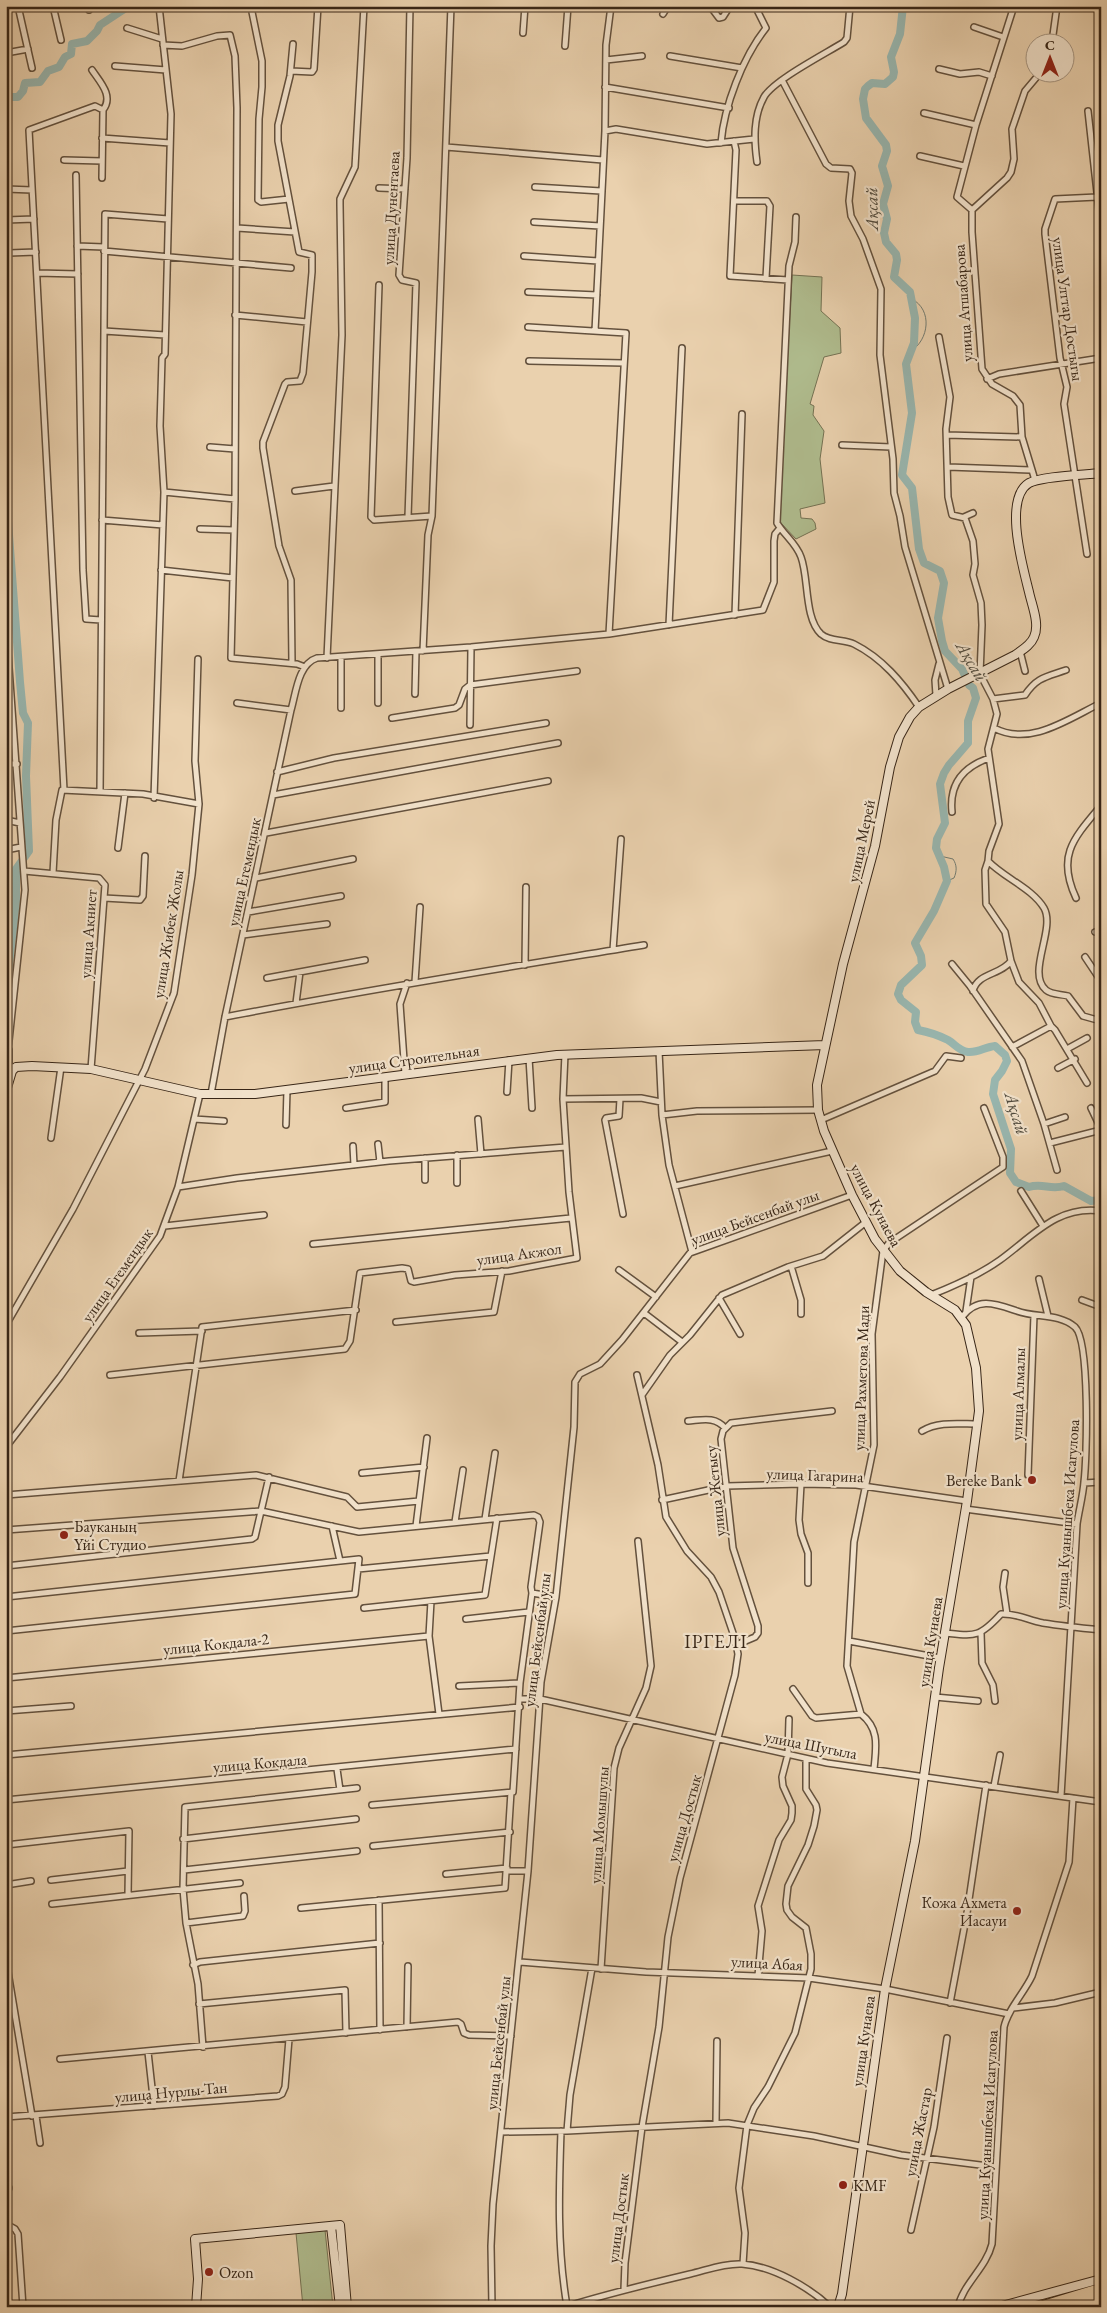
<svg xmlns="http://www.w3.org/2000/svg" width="1107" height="2313" viewBox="0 0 1107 2313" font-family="'EB Garamond',serif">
<rect width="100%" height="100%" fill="#ead1ae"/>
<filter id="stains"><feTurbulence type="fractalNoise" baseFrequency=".004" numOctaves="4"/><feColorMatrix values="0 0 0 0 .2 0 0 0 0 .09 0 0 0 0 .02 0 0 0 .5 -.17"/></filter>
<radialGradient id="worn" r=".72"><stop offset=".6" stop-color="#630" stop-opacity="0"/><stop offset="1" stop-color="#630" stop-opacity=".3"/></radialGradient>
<path fill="#b0bd8f" stroke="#747253" d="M792 275 822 277 821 311 840 328 841 353 824 357 810 404 814 406 813 415 824 431 820 459 825 503 800 509 801 518 812 519 815 523 816 529 796 539 780 522 779 513Z
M325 2230 333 2307H303L296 2233Z"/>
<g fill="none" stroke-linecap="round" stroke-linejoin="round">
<path stroke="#727c72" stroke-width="1" d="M911 351C929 340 933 310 912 299
M940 856 953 859C957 865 957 871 954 878L947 881"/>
<path stroke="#98b6af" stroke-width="8" d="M903 6 900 34 891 57 894 72 893 77 885 84 872 83 868 86 865 89 863 99 866 118 886 145 887 151 882 166 888 186 883 204 887 219 884 233 886 242 896 254 897 260 894 277 910 292 915 318 914 343 906 364 912 413 902 475 912 488 919 549 924 563 940 571 944 583 938 618 942 641 945 651 962 669 969 685 973 688 976 698 968 721V743L949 765 944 773 940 784 945 823 937 839 936 848 944 867 947 881 934 911 915 943 921 956 922 965 901 985 898 994 901 1000 916 1012 915 1022 918 1030C929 1032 938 1035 948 1040 955 1044 959 1051 968 1052 978 1053 985 1047 995 1046L1005 1055 1007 1061 1002 1071 995 1080 993 1094 1011 1149 1010 1173 1016 1182 1029 1187C1042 1183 1051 1190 1064 1186L1091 1201 1101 1200
M6 97H18L23 91 25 83 40 82 48 71 59 67 65 57 71 54 72 44 87 41 97 31 100 25 129 6
M6 495 20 682 23 713 28 723 26 776 29 851 16 869V901L6 992"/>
<g stroke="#64513d" stroke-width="8">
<path id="street" d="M18 6 32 68
M53 6 61 40
M89 6V10
M710 6 719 18 723 17 730 6
M1014 6 976 125 957 197 972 210V232L982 369 992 384 1013 396 1020 405 1022 437 1035 480
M252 12 262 61V87L259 119 258 200 261 202 289 199
M663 14 668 6
M974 27 1003 37
M127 28 162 39
M523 33 525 6
M1052 42 1057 6
M163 45 182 46 217 36 230 35 235 56 237 108 235 499 231 658 297 664 305 667
M565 46 568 6
M6 53 28 49
M670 56 742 68
M606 60 642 56
M115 66 166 70
M939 69 960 74 979 72 992 76
M92 70C100 82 114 96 103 110L102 178
M291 71 312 72 314 69 318 6
M782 80 826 164 831 168 850 169 852 173 849 201 851 216 863 239 881 289 880 355 893 459 894 493 900 516 905 547 948 689
M605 87 729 108
M1088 111 1101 229
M924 113 976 125
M605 131 616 129 707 144 754 139
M102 138 170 143
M734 141 736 150 730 276 788 280
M721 143C724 106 743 57 766 28L755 6
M446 147 603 160
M920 156 964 166
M64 160 102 161
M757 162C754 140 753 117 764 97 774 80 825 54 844 42L847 38 850 6
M76 175 83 570 86 619 101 620
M535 187 601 191
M379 188 405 189
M6 189 32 190
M734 201H767L770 206 766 278
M972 210 1007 178 1011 172 1014 159 1012 129 1025 91 1041 72
M796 217 795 242 789 266 777 523C784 535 796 543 801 557 809 578 804 618 821 634 830 642 844 639 854 644 882 658 902 682 919 707
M6 220 34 219
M534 222 600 226
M237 228 295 232
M77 246 104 247
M104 251 291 268
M9 253 36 252
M524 256 598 261
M37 273 78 274
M379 285 371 517 374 520 432 516
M528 292 597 295
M235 315 307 322
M528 327 626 333 609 634
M104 331 165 335
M595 331 605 131 606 45 611 6
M939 337 950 397 946 429 948 497 952 515 965 518 973 541 975 564 973 575 981 603 982 625 980 674 993 699 997 714 988 749 999 824 989 851 988 861C1004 878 1032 888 1044 908 1056 929 1026 973 1046 990 1052 995 1061 994 1068 996L1083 1016 1101 1021
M529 361 624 363
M987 379 999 374 1101 358
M947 435 1022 437
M842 445 891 447
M210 447 235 449
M948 467 1030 470
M295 491 334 486
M164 492 235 499
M408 517 416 283 402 280 399 275 407 158 410 6
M964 517 973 513
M102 520 163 525
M200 529 234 530
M1087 554 1064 404 1067 387 1060 358 1045 234V229L1055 199 1097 197
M161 570 233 578
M735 615 742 414
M669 625 682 348
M6 626 25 890 8 1050
M423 651 428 535 432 516 451 6
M1020 651 1025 671
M327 658 342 335 340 205V199L355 167 364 6
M292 663 291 580 279 546 263 448V442L285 384 287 382 300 381 303 373 312 272V255L299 252 278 141V125L290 76 293 44
M415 694 416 651
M936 695 935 680 939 664
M993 699 1025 695C1037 677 1046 677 1066 670
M237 703 291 710
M378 703V654
M341 708V657
M392 718 455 708 459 705 465 689 470 685 577 671
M470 725 471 647
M994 728C1030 747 1068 719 1101 703
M1101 732V768
M6 764H17
M277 772 334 758 546 723
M64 790 29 130 95 106 103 110
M100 792 105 214 168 219
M273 795 558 743
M154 798 164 492 160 426 162 358 165 354 171 114 159 6
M1101 804 1099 814 1101 820
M952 812C949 784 963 767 989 758
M6 820 20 823
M266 833 548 781
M118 848 125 793
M6 850 21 847
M988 861 985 870 986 904 1005 932 1011 961 1019 982 1039 1003 1051 1026 1055 1030 1087 1083
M24 871 99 878 105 885 91 1069
M53 873 56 820 62 790 143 794 199 804
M256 878 353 859
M104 898 140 900 143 896 145 856
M1076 898C1057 857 1072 840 1099 808
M248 912 341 896
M1095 932 1101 930
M243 935 327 924
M613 950 621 839
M1085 957 1101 981
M952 964 970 986 1022 1061 1044 1124 1057 1170
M525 965 526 887
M267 978 365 960
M415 982 420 907
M973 991C977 973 1001 975 1011 961
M296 1003 300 972
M225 1017C364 990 504 968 644 945
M1012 1047 1051 1026
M1067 1049 1087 1038
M659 1051 662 1115 669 1165 692 1252
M529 1058 532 1108
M1058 1068 1075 1059
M405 1074 400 1004 407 983
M507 1092 509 1060
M211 1094 225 1017 291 710C296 693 298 664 317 658L471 647 609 634 763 610 774 582V541L775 534 780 528
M563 1099 641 1098 661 1102
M620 1099 619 1116 606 1118 605 1120 623 1214
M346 1108 385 1102V1077
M1091 1108 1101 1129
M662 1115 697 1111 818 1110
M194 1119 224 1121
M478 1119 481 1154
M821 1120 935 1071 946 1056 961 1058
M1044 1124 1065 1117
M286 1125 287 1090
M51 1138 61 1067
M1050 1143 1101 1130
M378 1144 380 1162
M353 1146 354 1165
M457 1155V1183
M425 1158V1180
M675 1186 832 1151
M178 1187 237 1178 389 1161 566 1147
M1021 1191 1043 1226
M165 1226 264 1215
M313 1244 571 1218
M791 1266 801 1300V1314
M619 1270 656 1297
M1039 1279 1048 1316
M931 1295C954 1286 979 1275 1000 1260 1032 1237 1057 1205 1101 1211
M719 1298 740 1334
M1082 1300 1101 1307
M966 1311 971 1277
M644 1313 682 1342
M962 1317C978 1296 996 1304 1017 1311 1035 1318 1059 1313 1075 1327 1090 1341 1087 1458 1084 1482 1083 1496 1079 1510 1077 1524L1061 1796
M396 1322 494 1312 502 1271
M6 1325 73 1209 145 1069 174 993 192 875 199 804 195 761 198 659
M139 1333 202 1331
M110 1375 345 1349 350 1341 360 1273 402 1268 408 1269 411 1281 414 1282 455 1275 509 1271 577 1258 569 1192 563 1099 565 1054
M642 1395 670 1355 690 1335 722 1295 788 1267 823 1256 866 1222
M688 1421C702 1420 715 1416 725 1428
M922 1431C938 1421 959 1424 978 1424
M6 1447 60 1377 160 1236 178 1187 200 1094
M362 1473 424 1467
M1028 1475 1034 1315
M179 1481 202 1327 356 1310
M1084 1483 1101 1482
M801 1484 799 1520 801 1534 808 1553V1583
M6 1495 256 1475 347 1497 357 1507 419 1501
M662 1500 727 1486 801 1484 856 1485 967 1501
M965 1509 1077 1524
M485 1519 495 1453
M455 1522 463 1470
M332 1526 340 1561
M416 1526 427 1438
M6 1530 261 1511 359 1532 534 1515 538 1517 540 1522 531 1587 532 1593 520 1683 513 1792 372 1805
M6 1566 252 1539 255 1537 269 1477
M358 1569 491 1556
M1005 1573 1003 1587 1007 1614
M532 1593 556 1597
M6 1597 359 1559 355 1594 6 1631
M431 1601 429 1636 439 1714
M364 1608 485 1595 497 1518
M466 1619 529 1612
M945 1633C975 1636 979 1638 1001 1614 1016 1613 1028 1620 1043 1623 1062 1626 1081 1628 1101 1630
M981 1633 982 1663 993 1685 995 1701
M849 1641 940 1658
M736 1645 755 1637 758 1633V1626L733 1548 721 1439 723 1431 731 1423 832 1411
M6 1678 429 1636
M459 1686 520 1683
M793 1689 812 1716 816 1718 861 1714C880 1729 876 1747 874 1769
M935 1697 978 1701
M520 1699H540L827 1763 1101 1802
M6 1711 71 1706
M861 1714 847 1666 854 1542 874 1445 872 1334 883 1251 889 1243 1003 1167V1157L984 1108
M6 1755 520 1707
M337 1769 340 1790
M994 1786 1000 1755
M6 1800 516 1749
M183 1839 356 1819
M6 1845 129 1831 128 1895
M373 1846 510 1832
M184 1870 357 1851
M506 1871H528
M446 1874 507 1868
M51 1880 128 1871
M6 1885 31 1881
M379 1900 380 2030
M52 1904 240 1883
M301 1908 505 1888 511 1792
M186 1923 243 1916 245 1911 244 1896
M6 1960 32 2116
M520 1962 646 1972 809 1978 885 1989 1009 2014
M193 1965 200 1962 380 1943
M601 1969 614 1768 619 1748 646 1688 651 1666 638 1541
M758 1976 762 1931 758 1906 779 1840 791 1820 792 1813V1806L783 1786 782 1777 788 1754 789 1719
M950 2003 967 1913 986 1785
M199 2004 345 1990 346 2033
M1013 2008 1055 2003 1101 1992
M407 2027 408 1966
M203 2047 198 1984 186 1923 183 1889 185 1807 357 1788
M148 2052 154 2106
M60 2059 458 2022 461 2024 464 2033 469 2035 511 2036
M36 2116 40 2143
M6 2117 278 2096 282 2094 285 2087 289 2039
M716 2123 717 2041
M561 2131C559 2190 557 2248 567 2306
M567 2131 570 2095 592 1968
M501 2132 567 2131 728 2123 814 2136 901 2155 996 2167
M6 2188H9
M6 2224 15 2229 18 2234 23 2307
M911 2230 934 2127 947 2038
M743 2264 745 2233 739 2188 747 2125 754 2108 768 2087 795 2033 811 1969V1954L806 1928 792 1917 787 1910 786 1904 788 1886 808 1845 814 1826 817 1810 816 1805 806 1789V1759
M624 2290 625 2263 642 2127 659 2027 668 1937 680 1878 735 1675 738 1654 735 1639 719 1592 711 1577 687 1551 666 1517 658 1465 637 1375
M492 2307 491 2246 493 2204 528 1871 541 1682 556 1597 574 1427 575 1382 580 1374 600 1364 622 1340 690 1253 852 1195
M565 2307C606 2294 648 2284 690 2274 707 2270 725 2263 742 2264 772 2266 809 2287 830 2307
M958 2307C963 2284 986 2268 992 2244L1004 2027C1008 2009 1024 1993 1032 1976L1069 1862 1073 1798"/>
</g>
<g stroke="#382617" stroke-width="10">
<path id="secondary" d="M8 1050V1065L12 1071
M12 1071 16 1067 32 1066 91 1069 200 1094H255L557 1055 825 1045
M6 1091 12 1071
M331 2226 340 2307
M196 2307 198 2279 195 2239 340 2225 347 2307
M838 2307 842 2294 885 1989 915 1841 939 1668 967 1501 979 1411 976 1368 966 1325 955 1310 926 1292 900 1271 875 1239 852 1195 824 1131 818 1110 817 1085 843 964 875 846 890 767 899 737 910 717 919 707 948 689 1015 655C1022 650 1031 645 1034 637 1040 624 1032 606 1029 592 1023 567 1003 499 1029 483 1042 476 1084 475 1101 473
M998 2307 1101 2279
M1086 2307 1101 2302"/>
</g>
<g stroke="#382617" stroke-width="11">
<path id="highway" d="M1038 2307 1101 2288
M1066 2307 1101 2296"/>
</g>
<use href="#street" stroke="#f1e1ca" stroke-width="5"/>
<use href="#secondary" stroke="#f1e1ca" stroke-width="8"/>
<use href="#highway" stroke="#ead1ae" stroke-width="9"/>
</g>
<g fill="#8f2418" stroke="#f1e1ca" stroke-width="2">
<circle cx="1032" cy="1480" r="5"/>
<circle cx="64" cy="1535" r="5"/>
<circle cx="1017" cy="1911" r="5"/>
<circle cx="843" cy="2185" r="5"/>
<circle cx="209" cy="2272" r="5"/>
</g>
<g text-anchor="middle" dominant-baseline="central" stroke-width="4.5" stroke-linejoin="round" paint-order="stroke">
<g font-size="16" fill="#382617" stroke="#f1e1ca">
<text transform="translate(391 208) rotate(-87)">улица Дунентаева</text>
<text transform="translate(963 303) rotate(-94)">улица Атшабарова</text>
<text transform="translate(1068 309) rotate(82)">улица Улттар Достыгы</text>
<text transform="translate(861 841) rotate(-78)">улица Мерей</text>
<text transform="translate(244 872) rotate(-78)">улица Егемендык</text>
<text transform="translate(88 934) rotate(-86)">улица Акниет</text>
<text transform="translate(168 934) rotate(-81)">улица Жибек Жолы</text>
<text transform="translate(414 1059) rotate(-8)">улица Строительная</text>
<text transform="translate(876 1205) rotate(62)">улица Кунаева</text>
<text transform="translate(755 1217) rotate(-20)">улица Бейсенбай улы</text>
<text transform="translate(519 1254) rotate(-8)">улица Акжол</text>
<text transform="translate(117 1275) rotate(-55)">улица Егемендык</text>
<text transform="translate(861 1378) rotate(-88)">улица Рахметова Мади</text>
<text transform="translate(1018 1394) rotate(-88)">улица Алмалы</text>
<text transform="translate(815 1475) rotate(2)">улица Гагарина</text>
<text transform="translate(715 1491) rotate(-96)">улица Жетысу</text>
<text transform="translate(1067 1514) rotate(-86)">улица Куанышбека Исагулова</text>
<text transform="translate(537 1640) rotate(-83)">улица Бейсенбай улы</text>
<text transform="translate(930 1642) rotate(-81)">улица Кунаева</text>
<text transform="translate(216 1644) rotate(-6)">улица Кокдала-2</text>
<text transform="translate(811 1745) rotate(11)">улица Шугыла</text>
<text transform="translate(260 1763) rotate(-5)">улица Кокдала</text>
<text transform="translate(684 1818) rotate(-74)">улица Достык</text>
<text transform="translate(599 1825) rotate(-86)">улица Момышулы</text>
<text transform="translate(767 1963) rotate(3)">улица Абая</text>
<text transform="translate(863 2041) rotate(-82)">улица Кунаева</text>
<text transform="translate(498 2043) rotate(-84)">улица Бейсенбай улы</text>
<text transform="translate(171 2092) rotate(-5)">улица Нурлы-Тан</text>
<text transform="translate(987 2125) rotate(-87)">улица Куанышбека Исагулова</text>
<text transform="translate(918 2132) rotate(-79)">улица Жастар</text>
<text transform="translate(618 2218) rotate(-83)">улица Достык</text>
</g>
<g font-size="16" fill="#382617" stroke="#f1e1ca" text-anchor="start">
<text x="1022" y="1480" text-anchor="end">Bereke Bank</text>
<text x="74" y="1526">Бауканың<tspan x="74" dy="18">Үйі Студио</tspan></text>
<text x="1007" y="1902" text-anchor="end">Кожа Ахмета<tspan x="1007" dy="18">Иасауи</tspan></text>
<text x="853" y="2185">KMF</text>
<text x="219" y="2272">Ozon</text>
</g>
<g font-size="18" font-style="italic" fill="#504a3d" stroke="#f1e1ca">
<text transform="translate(871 209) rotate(-91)">Ақсай</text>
<text transform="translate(972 661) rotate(59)">Ақсай</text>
<text transform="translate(1017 1113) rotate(73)">Ақсай</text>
</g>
<g font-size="19" letter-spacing="1" fill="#382617" stroke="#f1e1ca">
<text x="716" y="1641">ІРГЕЛІ</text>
</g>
</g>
<rect width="1107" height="2313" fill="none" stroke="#ead1ae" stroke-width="25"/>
<rect x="8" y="8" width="1092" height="2298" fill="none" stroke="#382617" stroke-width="2.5"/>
<rect x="12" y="12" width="1082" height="2288" fill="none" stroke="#382617"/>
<g transform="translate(1050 58)"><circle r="24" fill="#f1e1ca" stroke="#a79682"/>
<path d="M0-4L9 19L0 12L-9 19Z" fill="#8f2418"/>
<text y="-8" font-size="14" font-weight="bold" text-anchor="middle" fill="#382617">С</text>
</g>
<rect width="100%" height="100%" filter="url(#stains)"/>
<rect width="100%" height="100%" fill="url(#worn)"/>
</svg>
